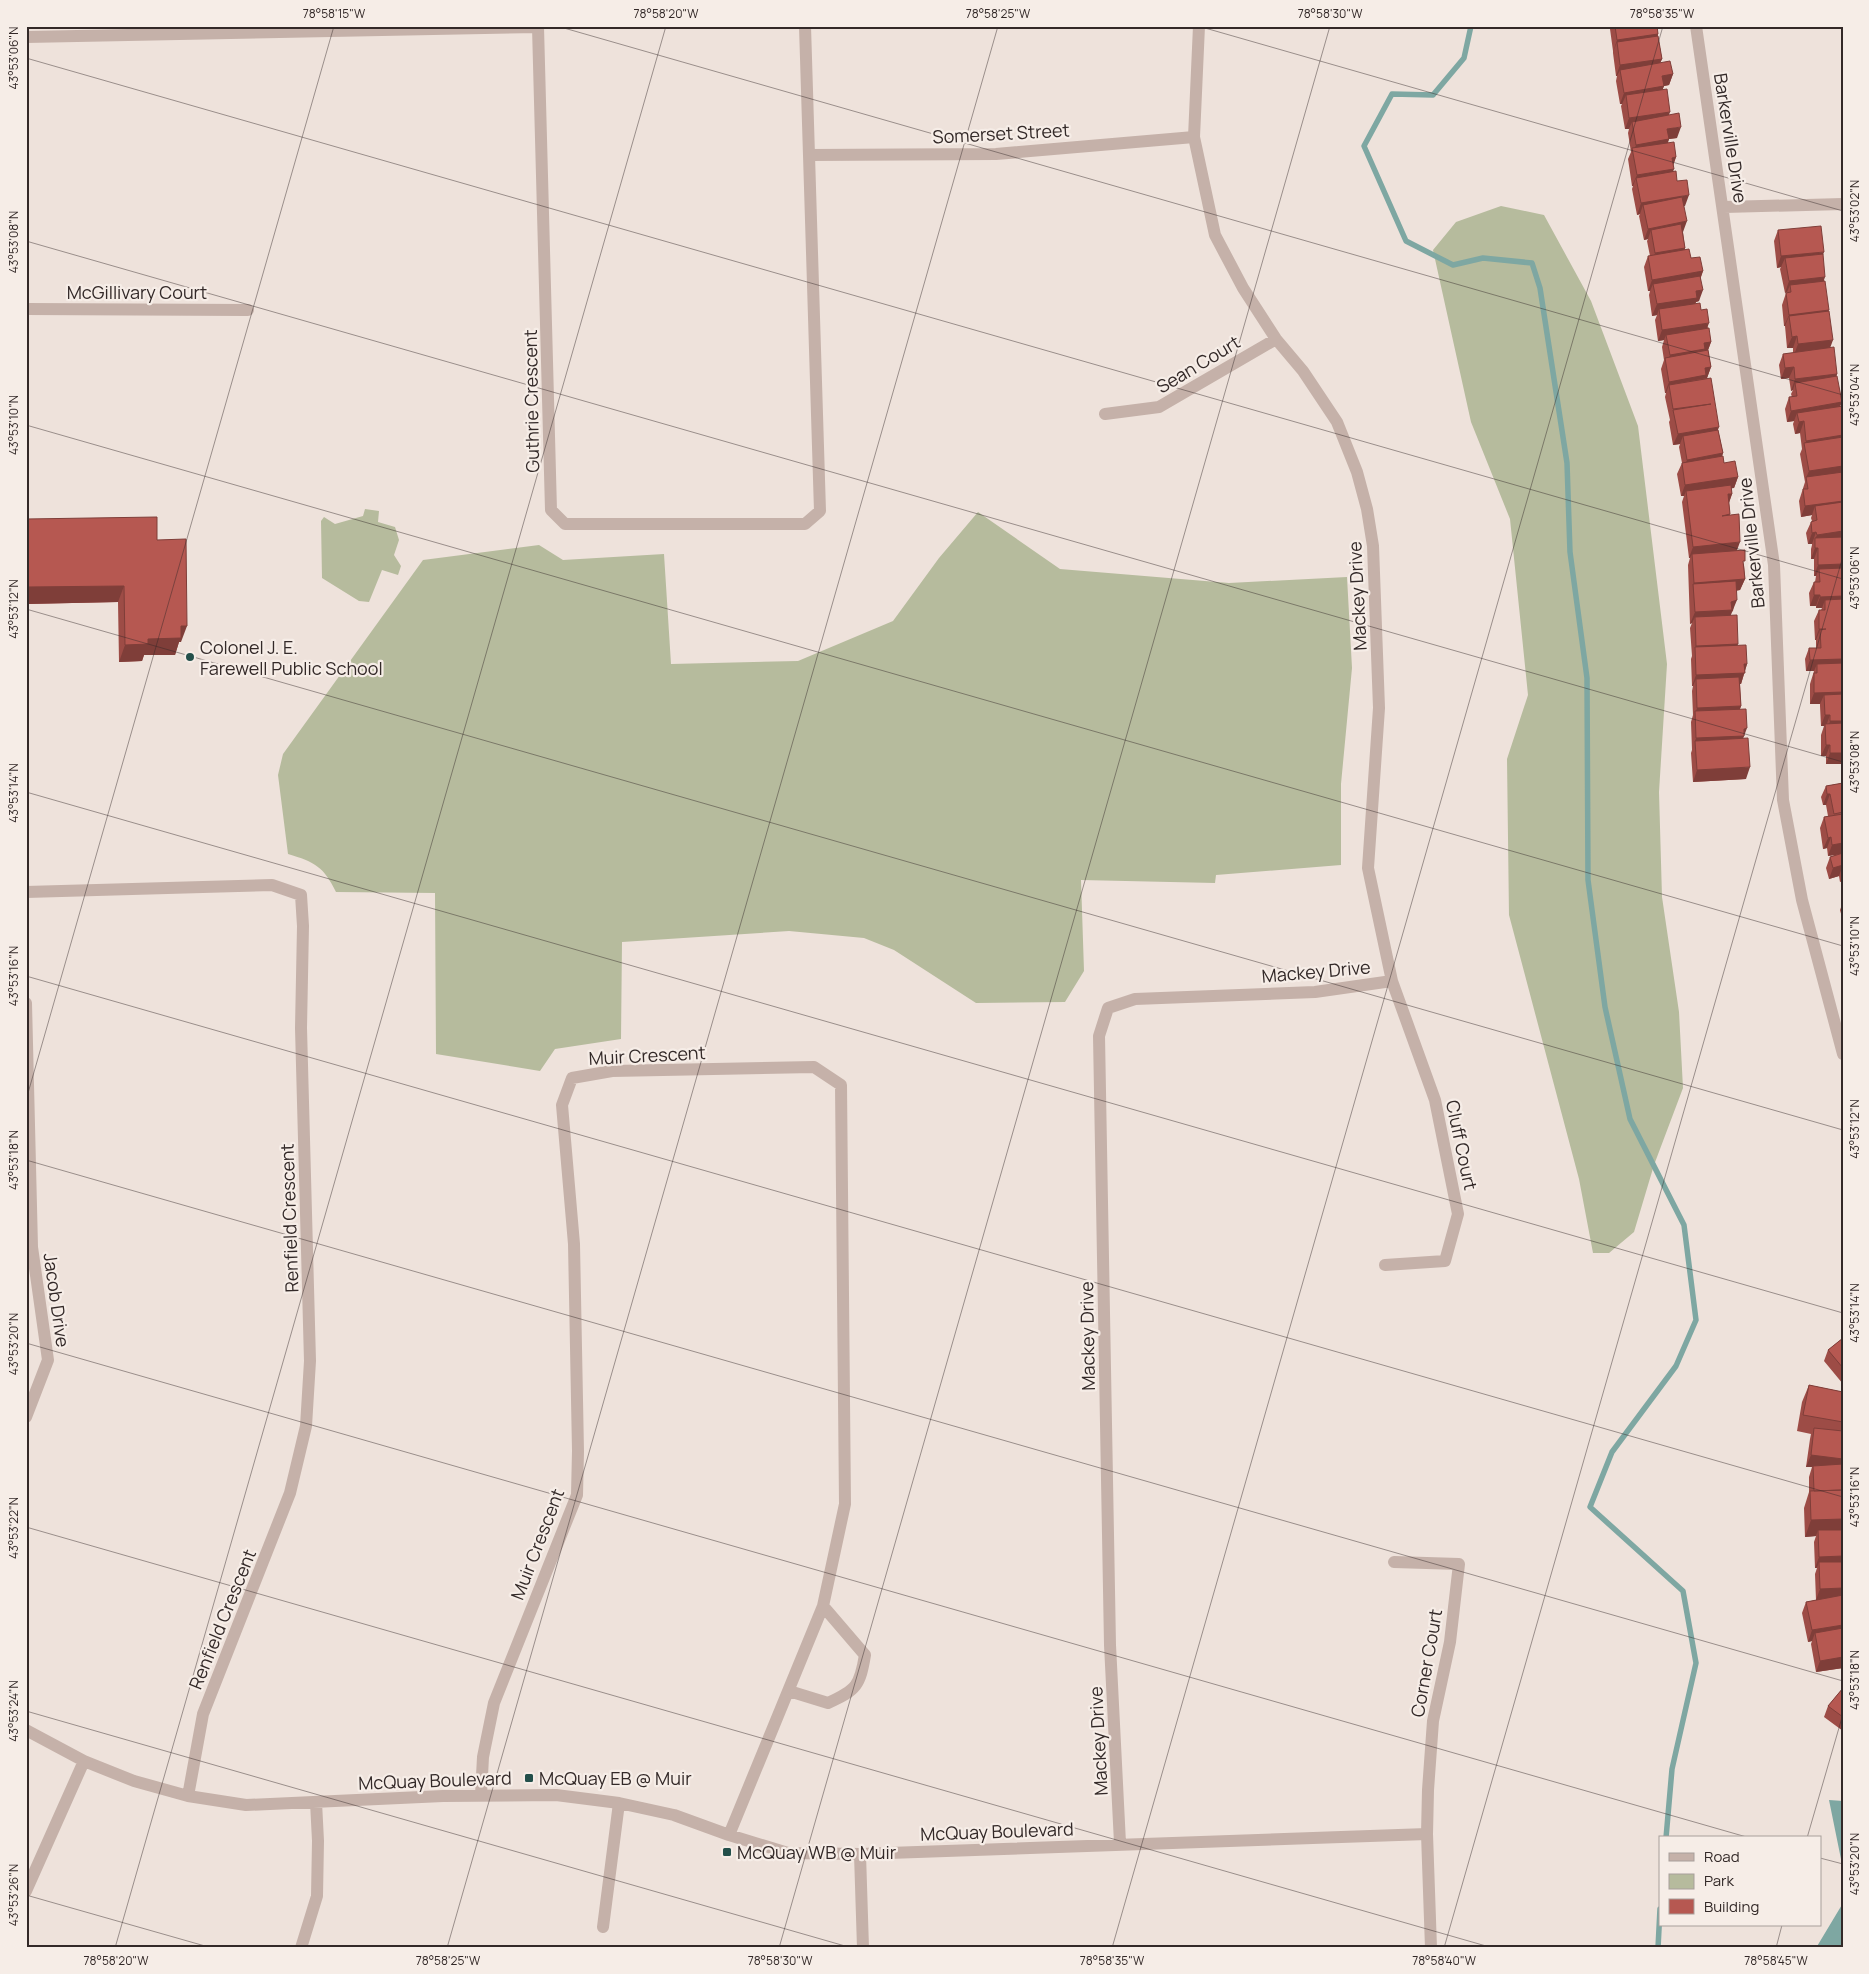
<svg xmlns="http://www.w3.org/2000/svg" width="1869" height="1974" viewBox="0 0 1869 1974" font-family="Manrope,sans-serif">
<rect width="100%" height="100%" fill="#eee2db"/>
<path fill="#b6bb9d" d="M1501 206 1544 215 1591 301 1638 426 1667 664 1659 792 1662 897 1679 1012 1683 1088 1654 1165 1634 1232 1609 1253H1593L1579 1179 1509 915 1507 759 1528 695 1510 519 1471 422 1433 250 1456 222Z
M365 509 379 511 378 522 395 527 399 540 394 555 401 566 398 575 382 570 369 602 359 601 322 578 321 521 324 517 335 524 363 516Z
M978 512 1060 569 1229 583 1347 577 1352 668 1341 784V865L1216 875 1215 883 1081 880 1084 971 1065 1002 976 1003 894 950 864 938 789 931 622 942 621 1039 555 1049 540 1071 436 1054 435 893 336 892C324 867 315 862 288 854L278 775 283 754 423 560 539 545 563 560 664 554 671 664 798 661 893 621 939 558Z"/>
<path fill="#7ea7a2" d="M1829 1800 1843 1801V1869Z
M1843 1903V1948H1816Z"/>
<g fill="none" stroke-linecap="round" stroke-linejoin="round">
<path stroke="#7ea7a2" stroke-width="5.5" d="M1471 26 1464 58 1433 95 1392 94 1364 146 1406 241 1453 265 1483 258 1532 263 1540 288 1567 463 1570 552 1587 678 1588 880 1605 1007 1630 1119 1684 1225 1696 1320 1676 1366 1612 1452 1590 1507 1683 1591 1696 1663 1672 1769 1666 1838
M1658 1948 1660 1909"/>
<path stroke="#c5b1a9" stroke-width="12" d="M1199 26 1194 137 1215 235 1243 288 1276 339 1303 371 1337 422 1357 472 1367 509 1373 546 1379 708 1368 868 1392 981 1435 1100 1458 1214 1445 1261 1385 1265
M1696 26 1774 565 1783 800 1802 900 1843 1054
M26 37 538 27 551 510 565 524H805L820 511 805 26
M810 155 996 154 1194 137
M1724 207 1843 204
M26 309 248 310
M1105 414 1159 407 1276 339
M26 892 272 885 301 895 303 926 301 1028 310 1361 306 1426 290 1493 203 1714 188 1796
M26 1003 32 1247 48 1360 26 1417
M1394 1562 1459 1564 1450 1642 1433 1721 1428 1790 1427 1834 1431 1948
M789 1691 828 1703C857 1690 860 1685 865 1655L823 1606
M26 1730 84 1761 134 1781 188 1796 246 1805 443 1796 556 1795 619 1803 674 1815 729 1835 788 1853 860 1854 1427 1834
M481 1795 483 1757 494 1703 577 1495 578 1451 574 1244 562 1105 572 1078 612 1071 814 1067 841 1085 845 1504 823 1606 729 1835
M1120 1843 1110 1645 1099 1036 1108 1008 1135 999 1315 992 1392 981
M860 1854 863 1948
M26 1891 84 1761
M603 1927 619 1803
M301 1948 317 1896 318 1841 316 1802"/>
</g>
<path fill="#9d4c46" d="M1610 26H1657L1658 34V36L1662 59 1660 63 1673 74 1669 85 1664 86 1662 90 1669 115 1677 138 1669 139 1668 142 1676 157 1673 166V172L1677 181 1685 206H1684L1683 232 1685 248V250L1691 258 1703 271 1701 277 1699 301 1696 302 1695 304 1701 310 1708 328 1711 342 1708 350 1711 367 1707 378 1723 453 1722 456 1724 463 1738 477 1734 488H1731L1732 494 1729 503 1730 515 1736 551 1744 565 1745 579 1740 590 1736 591 1733 611 1731 612 1730 615 1737 646 1747 664 1741 684H1740L1741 706 1740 709 1743 738 1746 779 1693 782 1691 753 1692 750 1691 722 1693 715 1692 691 1693 686H1692L1691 659 1692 656 1690 628 1692 623 1690 624 1688 565 1690 558H1689L1682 502 1684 496H1681L1677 474 1682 463 1679 447 1680 444 1673 445 1669 422 1670 420 1665 397 1666 393H1665L1661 369 1664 360 1662 347 1664 340 1658 341 1655 320 1657 315 1652 316 1649 295 1650 291H1648L1644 267 1648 256H1650L1647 241 1648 239 1644 240 1639 216 1640 214 1637 215 1632 189 1633 186H1632L1628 159 1631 152 1628 133 1629 129H1625L1621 106 1622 104H1620L1616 81 1617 76H1616L1613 53V51L1610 29Z
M1778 230 1823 255 1824 281 1828 311 1830 348 1837 374 1836 377 1842 402 1840 406H1843V764H1826V756H1821V735L1824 726H1821L1820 706V704H1810V684L1814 671H1806L1805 659 1809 648H1816V640H1815L1814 621 1819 610H1821L1822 608H1816V606H1810L1809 593 1814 582H1815L1816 576H1814V559H1811V549L1812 545V544H1808L1806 533 1811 522 1812 521 1811 518 1812 515 1801 517 1799 501 1805 482 1800 454 1802 449 1800 433 1795 434 1793 424 1794 421 1787 422 1785 409 1789 397H1792L1791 394 1793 390 1791 391 1789 378 1781 379 1779 365 1783 354 1793 353V348H1787L1785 326H1784L1782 305 1786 293 1787 292 1785 293 1780 269 1781 267 1777 268 1774 241Z
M26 519 157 540 181 642H179L175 655H144L142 661 119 662 118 602 27 604 26 613Z
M1843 783V881L1840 882 1839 876 1829 879 1826 868 1830 857 1838 854 1828 856 1827 848 1823 849 1820 828 1824 817 1828 816 1826 805H1823L1821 797 1826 786Z
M1843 889V902L1841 894Z
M1843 902V921L1840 910Z
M1843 1338V1384L1824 1361 1828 1350Z
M1809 1385 1843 1392V1668L1816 1672 1811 1644 1812 1641 1808 1642 1802 1613 1806 1602 1816 1600 1815 1574 1817 1568H1815L1814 1542 1816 1536 1805 1537 1804 1508 1809 1492V1477L1812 1467H1806L1810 1439 1811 1434 1797 1431 1802 1402Z
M1843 1688V1731L1824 1717 1828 1706Z"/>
<path fill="#7f3e39" d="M1658 34 1654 45 1617 42 1613 52 1617 40Z
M1662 59 1657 70H1620L1617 76H1616L1620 65Z
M1673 74 1669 85 1664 86 1660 97 1626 95 1622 104H1620L1624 93 1662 76Z
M1670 112 1666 123 1632 122 1629 129H1625L1629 118Z
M1681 127 1677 138 1669 139 1665 151 1633 153 1636 145 1667 129Z
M1676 157 1672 168V158Z
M1674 169 1670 180 1636 178 1633 186H1632L1637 175Z
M1689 195 1685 206 1645 213 1643 205 1640 214 1637 215 1641 203Z
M1687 221 1683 232 1651 230 1648 239 1644 240 1648 229Z
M1685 248 1681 259 1651 264 1655 253Z
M1824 252 1820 264 1785 258 1781 267 1777 268 1781 256Z
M1703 271 1699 282 1653 284 1650 291H1648L1652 280Z
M1825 277 1821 289 1790 285 1787 292 1785 293 1789 281Z
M1703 290 1699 301 1696 302 1693 309H1659L1657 315 1652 316 1657 304 1696 291Z
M1829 310 1825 321 1789 316 1785 326H1784L1789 315Z
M1709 323 1705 334 1666 335 1664 340 1658 341 1662 330Z
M1797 336 1793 348H1787L1792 337Z
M1833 340 1829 351 1794 355 1798 344Z
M1711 342 1707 353 1666 364 1670 355 1704 343Z
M1711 367 1707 378 1669 385 1666 393H1665L1669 382 1705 368Z
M1794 367 1789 378 1781 379 1785 368Z
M1837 374 1833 385 1795 383 1793 390 1791 391 1795 379Z
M1842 402 1837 414 1797 413 1794 421 1787 422 1791 411Z
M1804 421 1800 433 1795 434 1799 422Z
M1719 427 1715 438 1683 436 1680 444 1673 445 1678 434Z
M1843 435V446L1805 445 1806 441Z
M1723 453 1719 465 1683 471 1687 460Z
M1843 466V477L1806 478 1809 471Z
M1738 477 1734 488 1687 495 1686 491 1684 496H1681L1685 485Z
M1728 494H1732L1728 505Z
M1843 501V511L1815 506 1812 515 1801 517 1805 506Z
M1843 531V542L1815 539 1817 535Z
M1816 532 1812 544H1808L1812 533Z
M1740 542 1736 553 1692 554 1690 558H1689L1693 547Z
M1815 548H1818L1814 559H1811Z
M1843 564V575L1819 569 1816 576H1814L1818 565Z
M1745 579 1740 590 1694 594 1693 585 1694 583Z
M124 586 118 602 26 604V587Z
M1814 595H1820L1816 606H1810Z
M1843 596V607L1825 600 1822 608H1816L1820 597Z
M1737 600 1728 622 1695 617 1692 623 1690 624 1695 612 1731 602Z
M181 626H187L181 642H179L175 655H144L142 661 119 662 125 645 148 639Z
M1819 629H1826L1820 630 1816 640H1815Z
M1738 644 1734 655 1695 648 1696 646Z
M1843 659V670L1817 664 1814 671H1806L1810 660Z
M1744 664H1747L1741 684 1696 686V679L1693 686H1692L1696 675Z
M1843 692V704L1824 695 1820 704H1810L1814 693Z
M1741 706 1737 717 1695 715 1697 708Z
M1825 715H1830L1826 726 1825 724 1824 726H1821Z
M1830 721H1843V732L1826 733Z
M1747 728 1740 747 1695 741 1692 750 1696 738 1744 729Z
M1826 745H1830L1826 756H1821Z
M1830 753H1843V764H1826Z
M1750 767 1746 779 1693 782 1697 770Z
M1827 794H1830L1826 805H1823Z
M1831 837 1827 848 1823 849 1828 838Z
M1843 843V854L1828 856 1832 845Z
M1843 865 1839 876 1829 879 1833 868Z
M1811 1455 1843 1459V1471L1813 1466 1812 1467H1806Z
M1843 1519V1536L1818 1530 1816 1536 1805 1537 1811 1520Z
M1843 1556V1568L1819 1562 1817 1568H1815L1819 1557Z
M1843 1588V1600H1816L1820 1589Z
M1843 1625V1635L1815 1633 1812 1641 1808 1642 1812 1630Z
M1843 1657V1668L1816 1672 1820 1661Z"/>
<path fill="#b65851" stroke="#7f3e39" d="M1615 26H1657L1658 34 1617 40Z
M1658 36 1662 59 1620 65 1617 42Z
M1670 61 1673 74 1662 76 1664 86 1624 93 1620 70Z
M1667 89 1670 112 1629 118 1626 95Z
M1679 113 1681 127 1667 129 1669 139 1636 145 1632 122Z
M1674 142 1676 157 1672 158 1674 169 1637 175 1632 148Z
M1676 171 1677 181 1687 180 1689 195 1641 203 1636 178Z
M1682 197 1687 221 1648 229 1643 205Z
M1681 224 1685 248 1655 253 1651 230Z
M1821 226 1824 252 1781 256 1778 230Z
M1689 249 1691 258 1700 257 1703 271 1652 280 1648 256Z
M1823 254 1825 277 1789 281 1785 258Z
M1700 276 1703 290 1696 291 1697 298 1657 304 1653 284Z
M1825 281 1829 310 1789 315 1786 293 1791 292 1790 285Z
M1700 303 1701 310 1707 309 1709 323 1662 330 1659 309Z
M1829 311 1833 340 1798 344 1797 336 1792 337 1789 316Z
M1709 328 1711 342 1704 343 1705 349 1670 355 1666 335Z
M1834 347 1837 374 1795 379 1794 367 1785 368 1783 354Z
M1708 350 1711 367 1705 368 1706 375 1669 382 1665 358Z
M1837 376 1842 402 1791 411 1789 397 1797 396 1795 383Z
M1711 378 1719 427 1678 434 1673 410 1711 404 1673 409 1669 385Z
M1843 406V435L1806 441 1804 421 1799 422 1797 413Z
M1718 430 1723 453 1687 460 1683 436Z
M1843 437V466L1809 471 1804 443Z
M1723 456 1724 463 1735 461 1738 477 1685 485 1682 463Z
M1843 472V501L1805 506 1803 489H1808L1806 477Z
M1731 485 1732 494H1728L1730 514 1722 516 1739 514 1740 542 1693 547 1686 491Z
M1843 502V531L1817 535 1816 532 1812 533 1811 522 1817 520 1815 506Z
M157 517V540L186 539 187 626H181V638L148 639V644L125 645 124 586 26 587V519Z
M1843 537V564L1818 565V548H1815V538Z
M1745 550V561H1743L1745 579 1694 583 1692 554Z
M1843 568V596L1820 597V595H1814V582H1820L1819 569Z
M1736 581 1737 600 1731 602 1732 610 1695 612 1693 584Z
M1843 599V659L1810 660 1809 648H1821L1820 630 1826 629H1819V610H1825V600Z
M1737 615 1738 644 1696 646 1695 617Z
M1746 645 1747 664H1744L1745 673 1696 675 1695 647Z
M1843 663V692L1814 693V673H1817V664Z
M1739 677 1741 706 1697 708 1696 679Z
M1843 694V721H1830V715H1825L1824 695Z
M1746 709 1747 728 1744 729V736L1696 738 1695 711Z
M1843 723V753H1830V745H1826L1825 724Z
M1748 738 1750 767 1697 770 1695 741Z
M1843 783V812L1834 814 1830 794H1827L1826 786Z
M1843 814V843L1832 845 1831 837 1828 838 1824 817Z
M1843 853V865L1833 868 1830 857Z
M1843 1338V1368L1828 1350Z
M1809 1385 1843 1392V1422L1803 1415Z
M1814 1428 1843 1431V1459L1811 1455Z
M1843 1464V1490L1814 1491 1813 1466Z
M1843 1490V1519L1811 1520 1810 1491Z
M1818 1530H1843V1556L1819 1557Z
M1819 1562H1843V1588L1820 1589Z
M1843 1595V1625L1812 1630 1806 1602Z
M1843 1628V1657L1820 1661 1815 1633Z
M1843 1688V1717L1828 1706Z"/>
<path fill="none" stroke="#332928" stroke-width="1" stroke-opacity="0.45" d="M557 26 1843 395M1198 26 1843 211M1838 26 1843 28M26 58 1843 579M26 241 1843 762M26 425 1843 946M26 609 1843 1130M26 792 1843 1313M26 976 1843 1497M26 1100 334 26M26 1160 1843 1681M26 1343 1750 1838M26 1527 1493 1948M26 1711 852 1948M1807 1838 1843 1714M1820 1858 1843 1864M26 1895 212 1948M115 1948 666 26M447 1948 998 26M779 1948 1330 26M1112 1948 1663 26M1444 1948 1843 556M1776 1948 1782 1925"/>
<g fill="#234f4a" stroke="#f6ede7" stroke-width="2">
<circle cx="190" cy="657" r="5"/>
<rect x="524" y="1773" width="10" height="10" rx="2.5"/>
<rect x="722" y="1847" width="10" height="10" rx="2.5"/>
</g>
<g text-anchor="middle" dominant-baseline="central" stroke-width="4.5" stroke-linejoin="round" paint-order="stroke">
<g font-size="18" fill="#332928" stroke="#f6ede7">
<text transform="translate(1001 133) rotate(-3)">Somerset Street</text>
<text transform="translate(1731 138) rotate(81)">Barkerville Drive</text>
<text x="137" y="292">McGillivary Court</text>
<text transform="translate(1198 364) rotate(-31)">Sean Court</text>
<text transform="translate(531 401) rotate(-91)">Guthrie Crescent</text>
<text transform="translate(1751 543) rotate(-96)">Barkerville Drive</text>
<text transform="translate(1357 596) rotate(-93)">Mackey Drive</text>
<text transform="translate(1316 971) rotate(-5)">Mackey Drive</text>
<text transform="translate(647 1055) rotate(-3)">Muir Crescent</text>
<text transform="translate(1462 1145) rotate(78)">Cluff Court</text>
<text transform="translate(289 1218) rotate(-92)">Renfield Crescent</text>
<text transform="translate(57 1300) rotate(82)">Jacob Drive</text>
<text transform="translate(1087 1336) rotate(-91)">Mackey Drive</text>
<text transform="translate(537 1544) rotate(-69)">Muir Crescent</text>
<text transform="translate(222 1619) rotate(-68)">Renfield Crescent</text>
<text transform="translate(1426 1663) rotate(-80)">Corner Court</text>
<text transform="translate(1098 1741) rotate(-93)">Mackey Drive</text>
<text transform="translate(435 1780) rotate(-2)">McQuay Boulevard</text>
<text transform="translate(997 1831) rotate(-2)">McQuay Boulevard</text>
</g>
<g font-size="18" fill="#332928" stroke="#f6ede7" text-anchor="start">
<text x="200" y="647">Colonel J. E.<tspan x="200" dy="21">Farewell Public School</tspan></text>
<text x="539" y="1778">McQuay EB @ Muir</text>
<text x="737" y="1852">McQuay WB @ Muir</text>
</g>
</g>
<rect width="1869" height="1974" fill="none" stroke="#f6ede7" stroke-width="55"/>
<rect x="1659" y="1836" width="162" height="90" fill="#f6ede7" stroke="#a89f9b"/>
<rect x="1669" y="1853" width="25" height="8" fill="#c5b1a9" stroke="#a89f9b"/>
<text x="1704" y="1862" font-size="15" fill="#332928">Road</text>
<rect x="1669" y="1874" width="25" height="15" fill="#b6bb9d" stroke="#a89f9b"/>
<text x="1704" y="1886" font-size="15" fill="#332928">Park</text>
<rect x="1669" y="1899" width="25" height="15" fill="#b65851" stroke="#a89f9b"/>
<text x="1704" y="1912" font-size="15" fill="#332928">Building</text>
<rect x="28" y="28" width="1814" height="1918" fill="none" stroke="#332928" stroke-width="2"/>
<g font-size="12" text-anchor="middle" fill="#332928">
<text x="334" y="18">78°58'15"W</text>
<text x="666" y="18">78°58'20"W</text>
<text x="998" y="18">78°58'25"W</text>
<text x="1330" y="18">78°58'30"W</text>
<text x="1662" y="18">78°58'35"W</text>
<text transform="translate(14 58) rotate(-90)" y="4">43°53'06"N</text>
<text transform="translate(1855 211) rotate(-90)" y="4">43°53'02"N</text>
<text transform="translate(14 242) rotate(-90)" y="4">43°53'08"N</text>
<text transform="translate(1855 395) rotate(-90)" y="4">43°53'04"N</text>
<text transform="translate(14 425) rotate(-90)" y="4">43°53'10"N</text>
<text transform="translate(1855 578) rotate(-90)" y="4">43°53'06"N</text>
<text transform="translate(14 609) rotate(-90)" y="4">43°53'12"N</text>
<text transform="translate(1855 762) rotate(-90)" y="4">43°53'08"N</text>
<text transform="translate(14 793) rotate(-90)" y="4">43°53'14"N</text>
<text transform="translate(1855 946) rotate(-90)" y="4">43°53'10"N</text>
<text transform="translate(14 976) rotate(-90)" y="4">43°53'16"N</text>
<text transform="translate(1855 1129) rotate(-90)" y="4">43°53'12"N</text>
<text transform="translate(14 1160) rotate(-90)" y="4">43°53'18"N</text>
<text transform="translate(1855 1313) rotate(-90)" y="4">43°53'14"N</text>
<text transform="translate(14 1344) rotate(-90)" y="4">43°53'20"N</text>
<text transform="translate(1855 1497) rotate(-90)" y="4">43°53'16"N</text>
<text transform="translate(14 1528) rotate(-90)" y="4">43°53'22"N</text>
<text transform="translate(1855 1680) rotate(-90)" y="4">43°53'18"N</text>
<text transform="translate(14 1711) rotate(-90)" y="4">43°53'24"N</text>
<text transform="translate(1855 1864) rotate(-90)" y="4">43°53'20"N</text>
<text transform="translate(14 1895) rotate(-90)" y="4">43°53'26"N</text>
<text x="116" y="1965">78°58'20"W</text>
<text x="448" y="1965">78°58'25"W</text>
<text x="780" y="1965">78°58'30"W</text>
<text x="1112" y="1965">78°58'35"W</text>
<text x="1444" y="1965">78°58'40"W</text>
<text x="1776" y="1965">78°58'45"W</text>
</g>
</svg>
